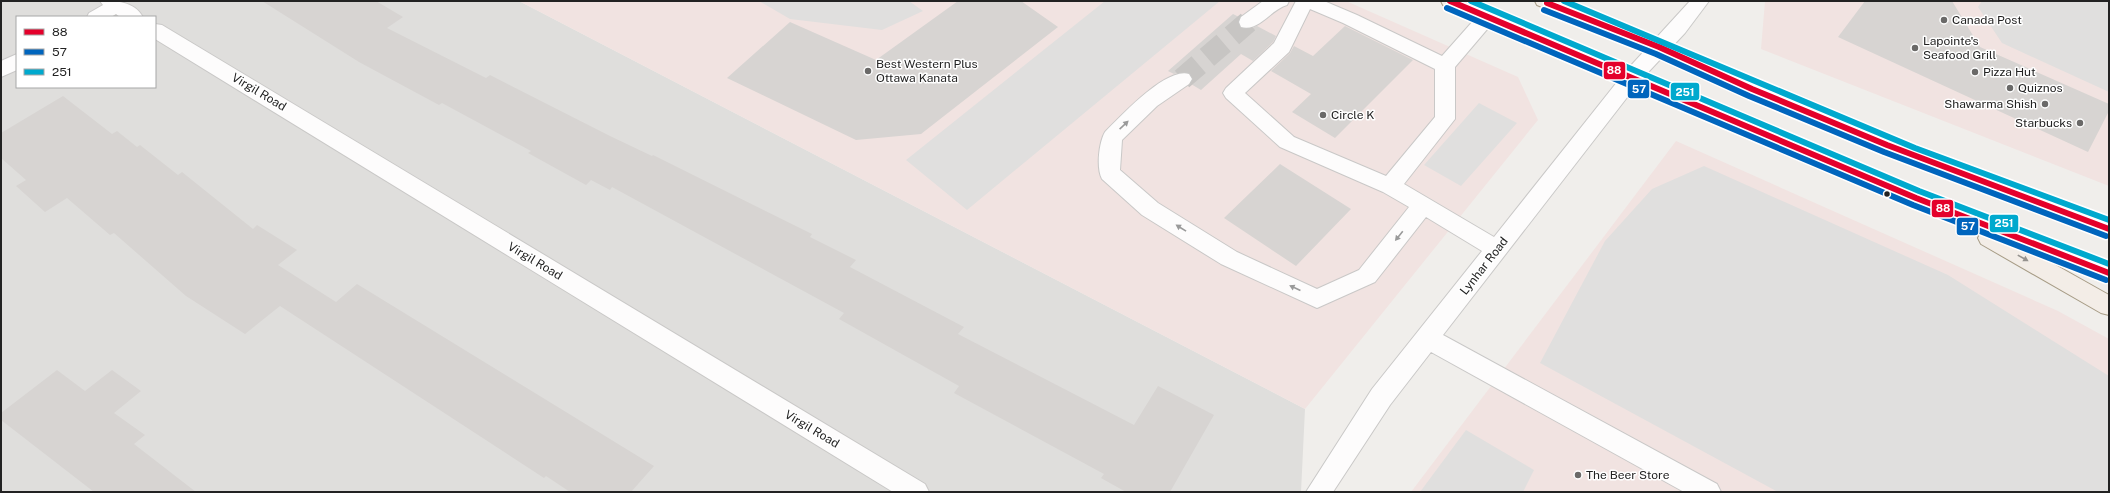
<svg xmlns="http://www.w3.org/2000/svg" width="2110" height="493" viewBox="0 0 2110 493" font-family="'Public Sans',sans-serif">
<rect width="100%" height="100%" fill="#f0eeeb"/>
<path fill="#dfdedc" fill-rule="evenodd" d="M1 1H519L1305 409 1301 492H1ZM17 17H155V87H17Z"/>
<path fill="#f1e3e1" d="M519 1H1346L1518 77 1538 120 1305 409Z
M1765 1H2109V186L1761 49Z
M1676 141 2058 311 2109 339V492H1411Z"/>
<path fill="#e0dfde" d="M759 1H909L923 11 882 30 790 19Z
M1105 1H1220L967 210 906 160Z
M1982 1H2109V92L2002 43 1978 7Z
M1479 103 1517 123 1461 186 1424 165Z
M1704 166 1948 275 2109 376V492H1778L1540 363 1605 241 1652 189Z
M1466 430 1534 470 1523 492H1420Z"/>
<path fill="#d7d4d2" d="M262 1H376L403 17 387 28 486 78 490 75 610 136 652 156 653 155 812 234 810 237 856 260 850 267 964 327 958 334 1134 425 1158 386 1214 415 1170 492H1126L1101 478 1104 474 954 393 959 386 839 319 844 313 612 187 610 190 591 180 586 185 528 153 531 151 442 103 439 105 359 62Z
M958 1H1021L1058 27 921 134 856 140 727 78 790 22 876 60Z
M1865 1H1952L1980 47 2109 104V111L2088 152 1838 37Z
M1233 14 1239 17 1238 23 1241 28 1248 29 1257 26 1276 36 1273 42 1253 61 1241 54 1201 90 1191 84 1193 78 1190 73 1179 72 1174 74 1168 71Z
M1345 26 1413 60 1335 138 1292 112 1311 94 1271 71 1290 53 1294 46 1313 56Z
M63 96 112 134 117 131 137 147 140 145 178 175 182 172 253 229 257 225 297 250 278 265 336 302 357 284 654 466 631 492H570L546 476 544 478 280 306 245 334 186 296 114 233 110 235 67 198 45 212 16 186 26 180 1 158V133Z
M1280 164 1351 209 1296 266 1224 218Z
M57 370 85 391 112 370 141 391 114 413 145 435 134 444 196 492H94L1 420V413Z"/>
<g fill="none" stroke-linecap="round" stroke-linejoin="round">
<path stroke="#c7c5c3" stroke-width="22" stroke-dasharray="22 11" stroke-linecap="butt" d="M1182 79 1248 22"/>
<g stroke="#c9c8c7" stroke-width="2">
<path id="minor" d="M100 1C116 1 134 1 143 17H120L116 14 111 17H87L89 13 103 5Z
M1263 1H1289L1287 5C1270 10 1259 32 1241 27L1239 22 1241 17Z
M1296 1H1324L1357 15 1442 56 1481 12 1488 10 1495 12 1497 16 1495 20 1455 67V119L1404 184 1494 237 1625 72 1690 1H1709L1685 33 1639 82 1443 335 1717 484 1721 492H1684L1431 352 1390 405 1333 492H1306L1372 389 1482 251 1426 217 1375 282 1317 308 1221 264 1142 215 1102 179C1096 168 1099 142 1105 132 1121 116 1166 67 1189 74L1192 79 1189 84 1157 106 1122 140 1120 170 1158 203 1237 252 1317 289 1359 270 1409 207 1383 192 1280 147 1226 98 1223 93 1226 88 1274 43ZM1310 9 1343 23 1435 69V117L1386 176 1294 137 1245 93 1289 52Z
M155 24 162 25 925 484 929 492H893L155 39Z
M17 54V70L1 77V61Z"/>
</g>
<g stroke="#a79c86" stroke-width="2">
<path id="major" d="M1441 1H1467L1924 192 2109 264V282L2036 254 2109 295V315L2101 313 1981 244 1978 238 1981 232 1908 204 1443 5Z
M1535 1H1562L1666 42 1759 84 1894 140 2109 220V238L1880 150 1745 94 1652 52 1537 5Z"/>
</g>
<use href="#minor" fill="#fdfcfc" fill-rule="evenodd"/>
<use href="#major" fill="#f3ede7" fill-rule="evenodd"/>
<g stroke="#fff" stroke-width="9">
<path id="bus-1" d="M1450 1 1916 198 2109 273
M1547 3 1659 47 1752 89 1887 145 2109 229"/>
</g>
<g stroke="#fff" stroke-width="9">
<path id="bus-2" d="M1447 8 1913 205 2106 280
M1544 10 1656 54 1749 96 1884 152 2106 236"/>
</g>
<g stroke="#fff" stroke-width="9">
<path id="bus-3" d="M1471 1 1919 191 2109 264
M1564 1 1915 148 2109 220"/>
</g>
<use href="#bus-1" stroke="#e4002b" stroke-width="6"/>
<use href="#bus-2" stroke="#0065bd" stroke-width="6"/>
<use href="#bus-3" stroke="#00a9ce" stroke-width="6"/>
</g>
<defs><path id="oneway-solid" d="M-6-.8H1V-3.2L6.5 0L1 3.2V.8H-6Z"/></defs>
<g fill="#9a9a9a">
<use href="#oneway-solid" transform="translate(1124 125) rotate(-43)"/>
<use href="#oneway-solid" transform="translate(1181 228) rotate(-148)"/>
<use href="#oneway-solid" transform="translate(1399 236) rotate(129)"/>
<use href="#oneway-solid" transform="translate(1295 288) rotate(-155)"/>
</g>
<use fill="#95928e" href="#oneway-solid" transform="translate(2023 258) rotate(29)"/>
<g fill="#6a6968" stroke="#fff" stroke-width="1.5">
<circle cx="1944" cy="20" r="4"/>
<circle cx="1915" cy="48" r="4"/>
<circle cx="868" cy="71" r="4"/>
<circle cx="1975" cy="72" r="4"/>
<circle cx="2010" cy="88" r="4"/>
<circle cx="2045" cy="104" r="4"/>
<circle cx="1323" cy="115" r="4"/>
<circle cx="2080" cy="123" r="4"/>
<circle cx="1578" cy="475" r="4"/>
</g>
<circle fill="#222" stroke="#fff" stroke-width="1.5" cx="1887" cy="194" r="3.5"/>
<g text-anchor="middle" dominant-baseline="central" stroke-width="3" stroke-linejoin="round" paint-order="stroke">
<g font-size="12" fill="#222" stroke="#fff" text-anchor="start">
<text x="1952" y="20">Canada Post</text>
<text x="1923" y="41">Lapointe's<tspan x="1923" dy="14">Seafood Grill</tspan></text>
<text x="876" y="64">Best Western Plus<tspan x="876" dy="14">Ottawa Kanata</tspan></text>
<text x="1983" y="72">Pizza Hut</text>
<text x="2018" y="88">Quiznos</text>
<text x="2037" y="104" text-anchor="end">Shawarma Shish</text>
<text x="1331" y="115">Circle K</text>
<text x="2072" y="123" text-anchor="end">Starbucks</text>
<text x="1586" y="475">The Beer Store</text>
</g>
<g font-size="12" fill="#222" stroke="#fff">
<text transform="translate(259 92) rotate(31)">Virgil Road</text>
<text transform="translate(535 261) rotate(31)">Virgil Road</text>
<text transform="translate(1484 266) rotate(-52)">Lynhar Road</text>
<text transform="translate(812 429) rotate(31)">Virgil Road</text>
</g>
</g>
<g stroke="#fff" stroke-width="1.5">
<rect x="1603" y="61" width="23" height="19" rx="4" fill="#e4002b"/>
<rect x="1627" y="79" width="23" height="20" rx="4" fill="#0065bd"/>
<rect x="1670" y="82" width="30" height="19" rx="4" fill="#00a9ce"/>
<rect x="1931" y="199" width="23" height="19" rx="4" fill="#e4002b"/>
<rect x="1989" y="214" width="30" height="19" rx="4" fill="#00a9ce"/>
<rect x="1956" y="217" width="23" height="19" rx="4" fill="#0065bd"/>
</g>
<g font-size="11" text-anchor="middle" font-weight="bold" fill="#fff">
<text x="1614" y="74">88</text>
<text x="1639" y="93">57</text>
<text x="1685" y="96">251</text>
<text x="1943" y="212">88</text>
<text x="2004" y="227">251</text>
<text x="1968" y="230">57</text>
</g>
<rect width="2110" height="493" fill="none" stroke="#222222" stroke-width="4"/>
<rect x="16" y="16" width="140" height="72" fill="#ffffff" stroke="#a7a7a7"/>
<rect x="24" y="29" width="20" height="6" fill="#e4002b" stroke="#a7a7a7"/>
<text x="52" y="36" font-size="12" fill="#222222">88</text>
<rect x="24" y="49" width="20" height="6" fill="#0065bd" stroke="#a7a7a7"/>
<text x="52" y="56" font-size="12" fill="#222222">57</text>
<rect x="24" y="69" width="20" height="6" fill="#00a9ce" stroke="#a7a7a7"/>
<text x="52" y="76" font-size="12" fill="#222222">251</text>
</svg>
